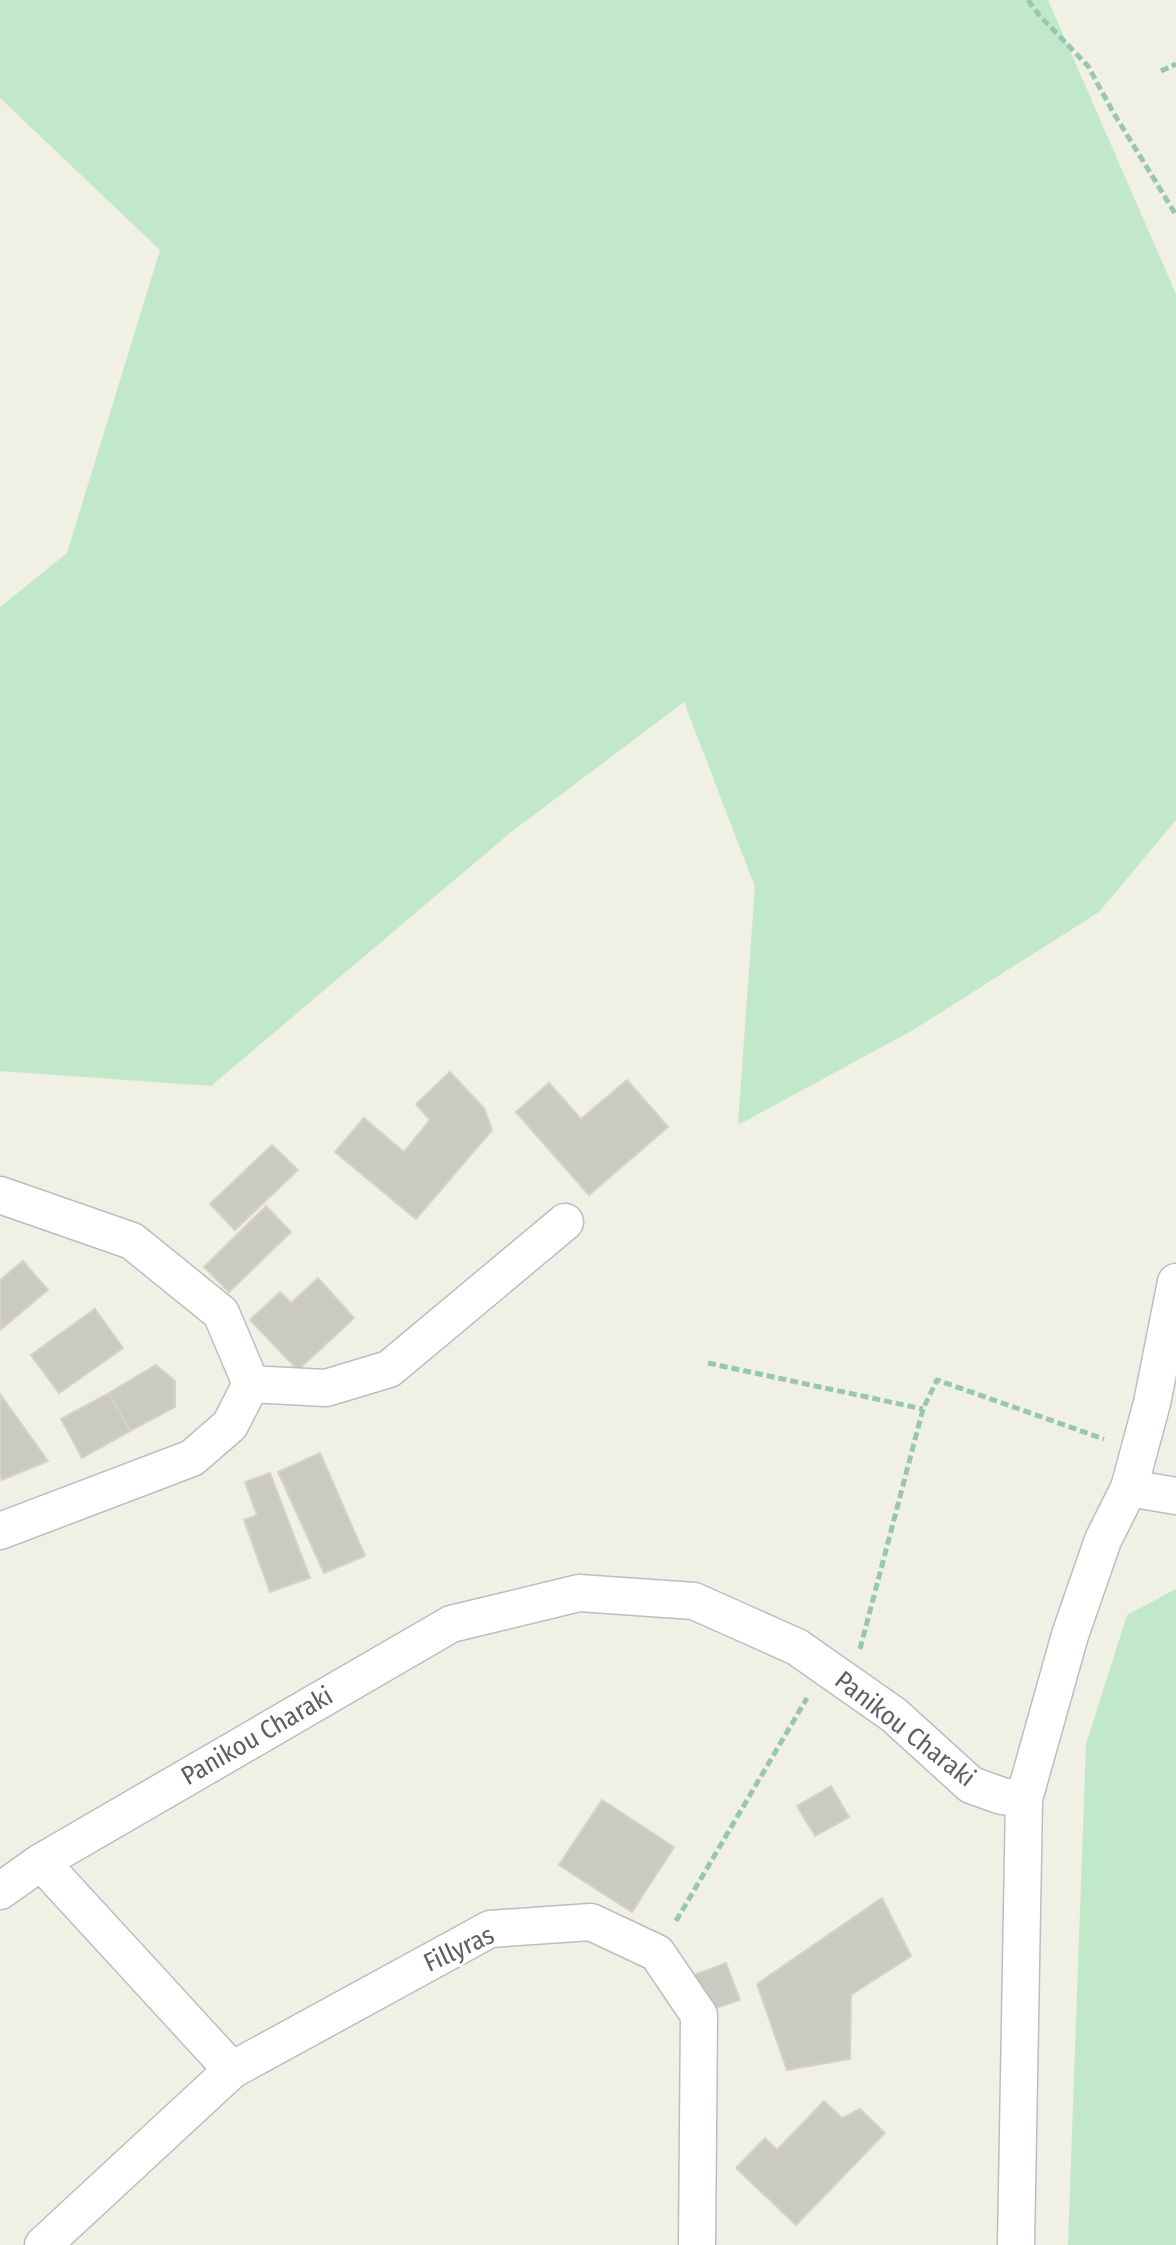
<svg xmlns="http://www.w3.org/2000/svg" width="1176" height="2245" viewBox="0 0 1176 2245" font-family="'Fira Sans Condensed',sans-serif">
<rect width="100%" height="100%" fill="#f0f0e5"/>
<path fill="#c0e8c9" d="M0 0H1048L1176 294V820L1099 912 913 1030 738 1125 755 887 684 702 510 833 211 1086 0 1071V607L67 553 160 250 0 98Z
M1176 1589V2245H1068L1086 1744 1127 1615Z"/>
<path fill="#cbcac2" stroke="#d5d3c3" stroke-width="2" d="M450 1072 484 1108 492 1130 416 1219 335 1152 364 1118 404 1152 430 1120 416 1104Z
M627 1080 668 1127 589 1195 516 1112 549 1083 581 1119Z
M272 1145 298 1170 235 1230 210 1204Z
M266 1206 291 1232 229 1292 204 1267Z
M23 1261 48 1290 0 1330V1280Z
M318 1278 354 1318 298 1370 250 1320 280 1292 291 1303Z
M95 1309 123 1348 59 1393 31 1355Z
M156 1365 175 1381V1407L130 1431 109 1393Z
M109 1393 130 1431 82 1458 61 1419Z
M0 1394 48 1461 2 1480 0 1475Z
M320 1453 365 1556 324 1573 278 1472Z
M270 1473 310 1578 270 1592 244 1520 257 1515 245 1482Z
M831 1786 849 1817 815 1836 797 1806Z
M602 1800 674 1847 632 1912 559 1865Z
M882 1898 911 1956 851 1995 850 2059 787 2070 757 1984Z
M726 1963 740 2000 707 2011 694 1975Z
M824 2101 842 2118 860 2109 885 2133 796 2225 736 2168 765 2138 777 2150Z"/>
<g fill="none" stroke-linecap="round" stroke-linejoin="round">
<g stroke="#bcbdc4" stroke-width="39">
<path id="street" d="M0 1195 132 1241 221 1313 251 1384
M251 1384 326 1388 389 1369 565 1222
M1129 1488 1176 1496
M0 1531 192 1458 230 1425 251 1384
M1024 1799 1070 1635 1103 1540 1129 1488 1152 1403 1176 1282
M41 1862 232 2070
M0 1891 41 1862 451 1624 579 1593 694 1601 797 1647 894 1715 971 1785 1002 1796 1024 1799 1016 2245
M43 2245 232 2070 490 1929 591 1922 657 1953 699 2015 697 2245"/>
</g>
<path stroke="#98c7b0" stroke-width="5" stroke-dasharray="8 4" stroke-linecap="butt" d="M1028 0 1039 15 1088 66 1113 112 1176 215
M1161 71 1176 64
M708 1363 923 1409
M860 1649 923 1409 937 1380 1104 1439
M676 1921 807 1698"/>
<use href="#street" stroke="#fff" stroke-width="36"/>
</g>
<g text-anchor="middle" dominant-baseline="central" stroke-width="6" stroke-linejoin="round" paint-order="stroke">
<g font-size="26" fill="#5c5f66" stroke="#fff">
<text transform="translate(905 1729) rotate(38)">Panikou Charaki</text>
<text transform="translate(257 1736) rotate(-30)">Panikou Charaki</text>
<text transform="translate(459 1949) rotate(-25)">Fillyras</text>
</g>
</g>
</svg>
